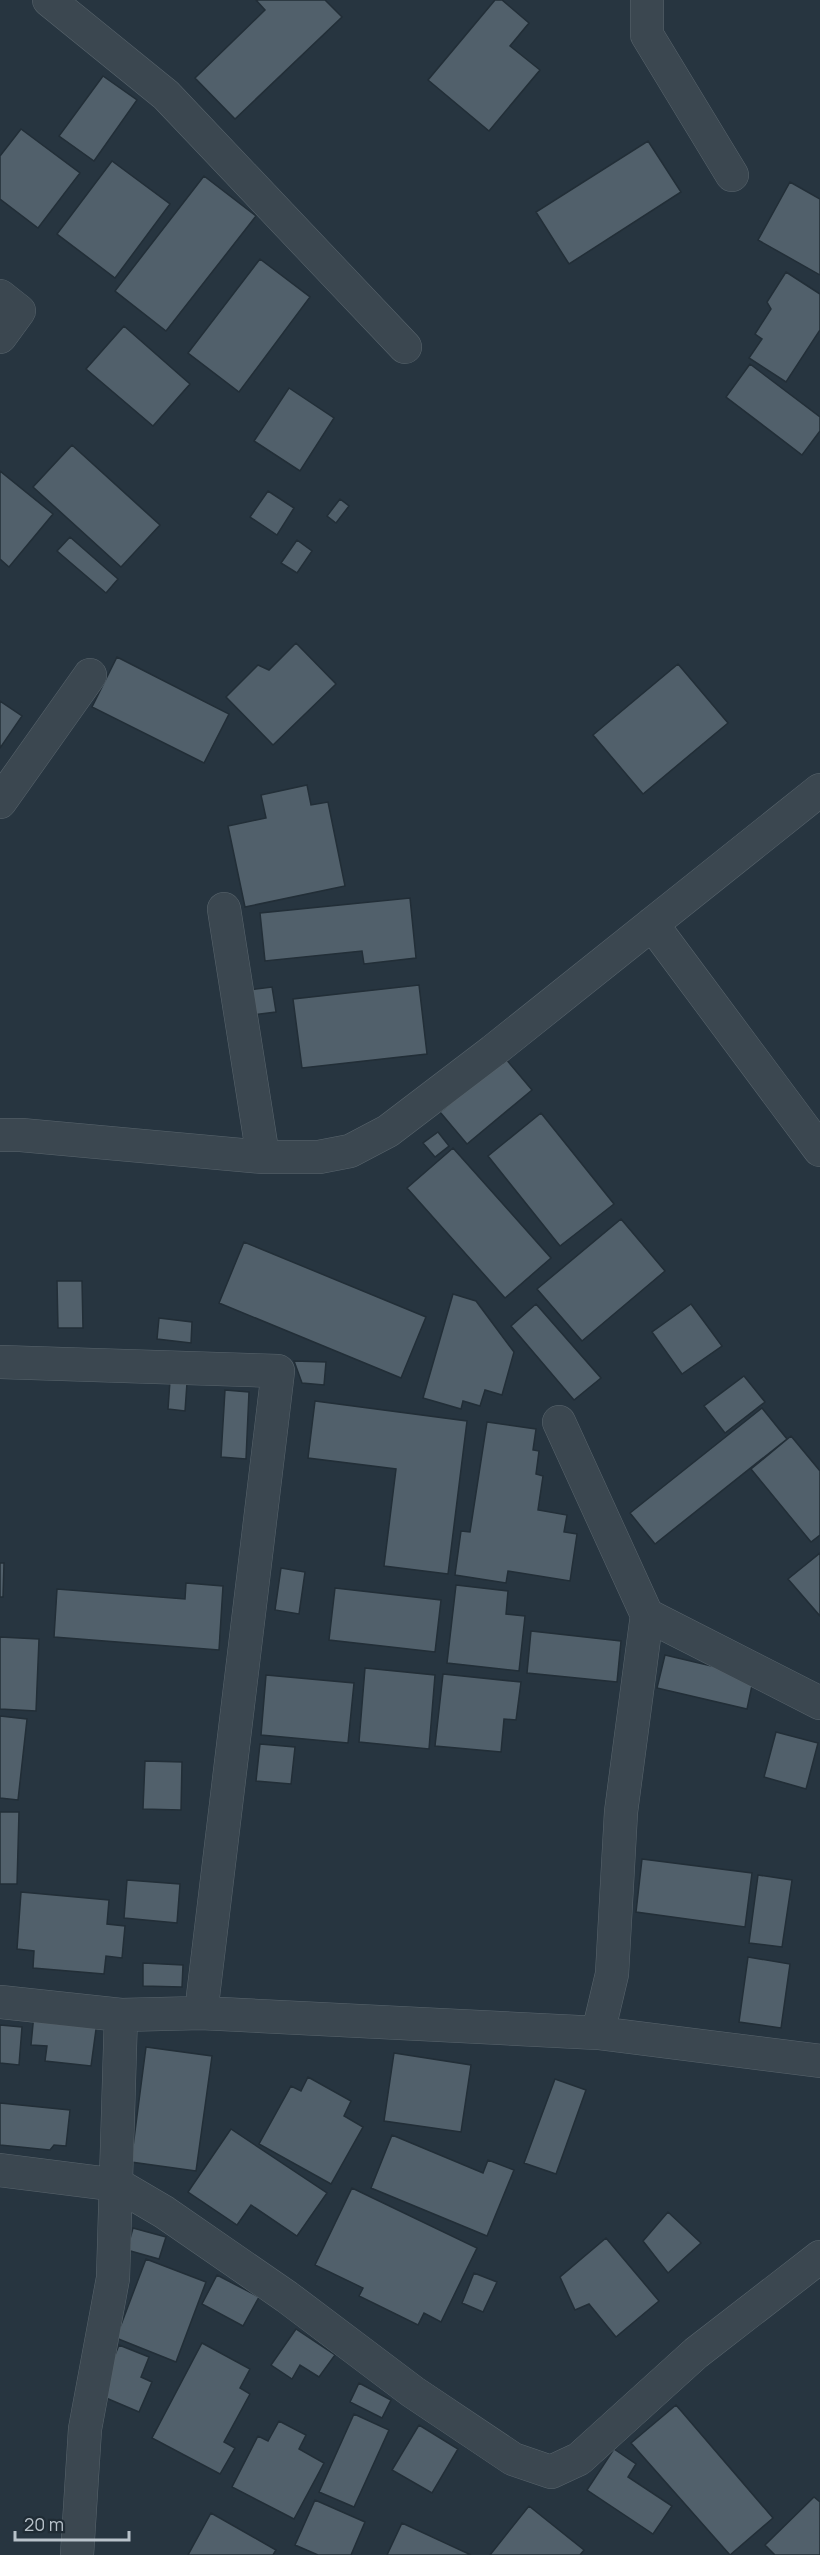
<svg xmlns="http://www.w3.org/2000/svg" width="820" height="2555" viewBox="0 0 820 2555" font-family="Manrope,sans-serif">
<rect width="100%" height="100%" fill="#273540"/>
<path fill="#51606b" stroke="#222e37" stroke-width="1.5" d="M256 0H325L342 17 235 119 195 78 265 10Z
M495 0H502L529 23 510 46 540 70 489 131 428 80Z
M103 76 137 100 94 161 59 136Z
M21 129 80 173 38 228 0 199V156Z
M648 141 681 192 569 264 536 212Z
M112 161 170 204 115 278 57 234Z
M204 176 256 216 166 331 115 291Z
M790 182 820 199V275L758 240Z
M260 259 310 297 239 392 188 353Z
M786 272 820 294V330L786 382 749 358 762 339 755 334 771 309 767 302Z
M124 326 190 384 153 426 86 369Z
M750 364 820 417V431L802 455 726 397Z
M289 388 334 418 300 471 254 441Z
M72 445 160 525 121 567 33 487Z
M0 471 53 514 9 567 0 559Z
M268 491 294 508 277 535 250 517Z
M340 499 349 506 336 523 327 516Z
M70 537 118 579 106 593 57 551Z
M297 540 312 551 297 573 281 563Z
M296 643 336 684 273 745 226 697 258 665 269 670Z
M117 657 229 714 204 763 92 707Z
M678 664 728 723 643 794 593 735Z
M0 701 22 716 0 748Z
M307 785 311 805 328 802 345 886 245 907 228 826 266 818 261 795Z
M410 898 416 958 364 964 362 951 265 961 260 913Z
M419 985 427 1054 302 1068 293 999Z
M272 987 276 1012 252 1015 248 990Z
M505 1058 532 1090 467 1144 440 1112Z
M541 1113 614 1204 560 1246 488 1156Z
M438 1132 449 1146 435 1157 423 1143Z
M453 1148 551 1258 505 1298 407 1188Z
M621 1219 665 1271 582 1341 537 1289Z
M244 1242 426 1317 401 1378 219 1303Z
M57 1281H82L83 1328H58Z
M453 1294 476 1301 514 1352 502 1395 485 1390 480 1406 463 1401 461 1409 423 1398Z
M536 1304 601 1378 574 1400 511 1326Z
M691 1304 722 1346 682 1374 652 1332Z
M159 1318 192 1322 191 1343 157 1339Z
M294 1361 326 1362 324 1385 302 1383Z
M744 1376 765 1402 725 1433 704 1406Z
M170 1381 187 1383 185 1411 168 1409Z
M225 1390 249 1392 246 1459 221 1457Z
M315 1401 467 1421 448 1574 384 1566 396 1469 308 1458Z
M762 1408 787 1439 655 1544 630 1513Z
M487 1422 536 1429 533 1450 539 1451 536 1474 543 1476 538 1510 567 1515 564 1532 577 1534 570 1581 508 1571 506 1583 455 1575 461 1531 470 1532Z
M791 1436 820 1471V1535L811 1542 751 1469Z
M820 1553V1616L788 1579Z
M0 1563H4L3 1597H0Z
M281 1568 305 1572 299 1614 275 1610Z
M186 1583 223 1586 219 1650 54 1637 57 1589 185 1599Z
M456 1585 508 1591 506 1614 525 1616 519 1671 447 1663Z
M335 1588 441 1600 435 1652 329 1640Z
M531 1631 621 1641 617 1682 527 1673Z
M0 1637 39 1639 36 1711 0 1709Z
M665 1655 754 1676 747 1709 657 1688Z
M365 1668 435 1675 429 1749 359 1742Z
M443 1674 521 1682 516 1720 504 1719 501 1752 435 1746Z
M266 1675 354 1683 348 1743 261 1735Z
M0 1716 27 1719 18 1800 0 1798Z
M776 1732 818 1743 806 1789 764 1777Z
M260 1744 295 1747 291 1784 256 1781Z
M145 1761 182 1762 181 1810 143 1809Z
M0 1812H19L17 1884H0Z
M642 1859 752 1873 745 1927 636 1912Z
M758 1875 792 1880 782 1947 749 1943Z
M127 1880 180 1884 177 1923 124 1918Z
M21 1892 109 1900 107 1924 125 1926 122 1958 106 1956 104 1974 33 1968 34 1951 17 1949Z
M748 1957 790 1964 781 2028 739 2022Z
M143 1963 183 1965 182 1987 143 1986Z
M34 2014 97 2022 91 2066 45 2061 47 2046 31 2045Z
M0 2025 22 2027 19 2065 0 2063Z
M146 2047 212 2056 196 2171 131 2162Z
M394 2053 471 2065 461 2132 384 2121Z
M308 2077 351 2101 344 2116 363 2127 331 2184 259 2144 291 2086 301 2091Z
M555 2079 586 2090 556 2174 524 2163Z
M0 2103 70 2110 66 2146 54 2145 50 2150 0 2145Z
M231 2129 327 2193 297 2236 251 2205 237 2225 188 2192Z
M392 2135 483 2173 488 2160 514 2170 487 2236 371 2188Z
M352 2188 477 2248 441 2322 424 2313 418 2325 359 2296 363 2288 315 2265Z
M668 2212 701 2243 668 2273 643 2241Z
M133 2228 166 2237 159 2259 127 2250Z
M606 2238 659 2301 616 2337 589 2304 575 2310 560 2277Z
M146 2259 206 2282 176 2362 116 2338Z
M474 2273 497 2282 483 2312 462 2303Z
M217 2275 259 2297 243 2326 202 2304Z
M296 2329 335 2355 319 2377 300 2365 292 2379 271 2365Z
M202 2343 250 2369 240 2388 250 2394 224 2442 235 2448 220 2474 152 2438Z
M119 2345 149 2357 141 2377 152 2382 139 2412 99 2395Z
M359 2383 391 2400 382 2418 350 2402Z
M676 2405 773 2518 730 2555 631 2443Z
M354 2414 389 2430 354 2507 319 2492Z
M279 2421 306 2435 299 2449 324 2463 294 2519 232 2487 258 2436 268 2441Z
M419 2425 458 2449 432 2493 392 2470Z
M614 2449 636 2464 628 2477 672 2506 653 2534 587 2490Z
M814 2497 820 2502V2555H775L765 2545Z
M315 2500 365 2522 351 2555H318L295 2545Z
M529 2506 584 2550 580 2555H490Z
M211 2513 276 2550 273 2555H188Z
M402 2523 471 2555H387Z"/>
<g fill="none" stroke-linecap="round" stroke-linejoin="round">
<g stroke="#59656d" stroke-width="34">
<path id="minor" d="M49 0 166 95 405 347
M647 0V35L732 175
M0 296 19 311 0 337
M0 802 90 675
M224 909 263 1157
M652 924 820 1150
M0 1135H21L263 1157H319L350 1151 388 1131 493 1051 820 790
M0 1362 278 1371 201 2013
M559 1422 647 1615 621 1812 612 1974 598 2033
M647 1615 820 1703
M0 2002 121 2015 201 2013 598 2033 820 2061
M0 2170 118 2185 164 2212 287 2297 413 2392 513 2459 551 2472 579 2459 696 2353 820 2257
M77 2555 85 2429 113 2278 121 2015"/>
</g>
<use href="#minor" stroke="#3b4750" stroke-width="33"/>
</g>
<path d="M15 2531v9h114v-9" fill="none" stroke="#b8c2ca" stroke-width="3"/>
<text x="24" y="2531" font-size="18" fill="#b8c2ca" stroke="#202c35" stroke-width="4.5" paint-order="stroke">20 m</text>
</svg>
